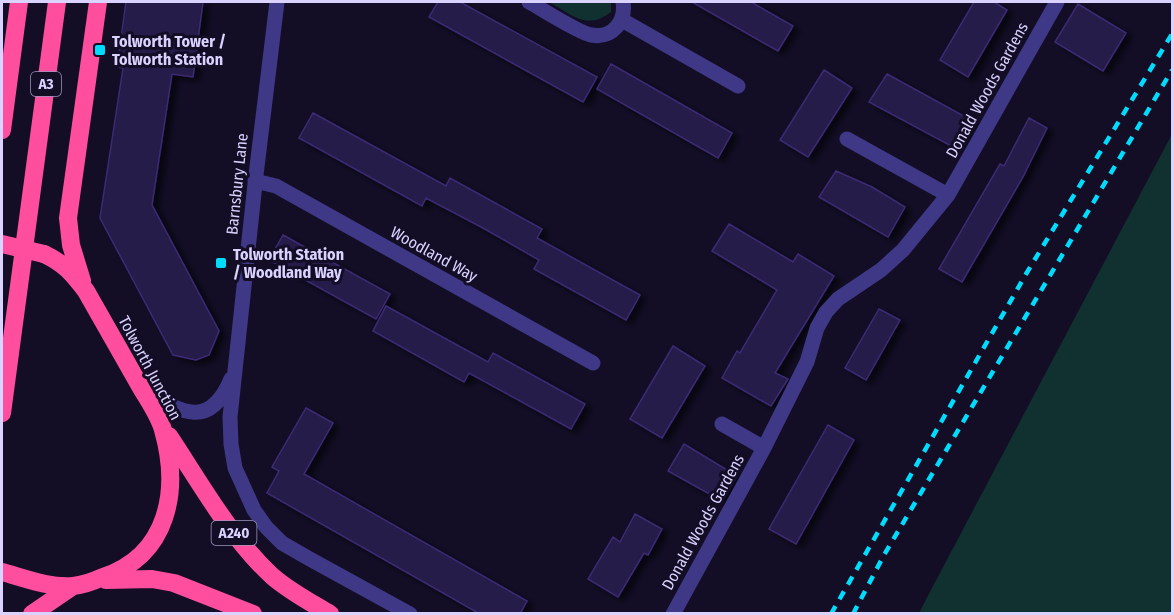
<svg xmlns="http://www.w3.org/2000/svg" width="1174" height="615" viewBox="0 0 1174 615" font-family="'Fira Sans Condensed',sans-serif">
<defs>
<filter id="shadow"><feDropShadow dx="6" dy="4" stdDeviation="3" flood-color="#0009"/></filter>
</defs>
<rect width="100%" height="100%" fill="#130e26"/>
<path fill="#113030" d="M549 2H611V12C586 31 573 15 549 2Z
M1172 134V613H919L932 588Z"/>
<path fill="#251a48" stroke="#3c2b74" stroke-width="1.5" filter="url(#shadow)" d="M126 2H203L193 77 172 74 152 205 219 331 209 355 196 360 173 355 100 218 123 68 117 67Z
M438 2H460L597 77 583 102 429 17Z
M692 2H751L793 26 778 51Z
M974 2H994L1007 10 968 77 940 60Z
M1078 4 1126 33 1103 71 1055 42Z
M611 64 732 133 718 158 597 89Z
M824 70 852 88 808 157 780 140Z
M887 74 971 120 955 148 869 102Z
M313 113 446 186 450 178 542 229 537 238 640 295 626 320 534 269 539 260 483 228 426 198 422 206 299 138Z
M1029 118 1047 128 1023 177 962 282 939 269 1000 164 1004 166Z
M836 171 872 187 905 207 888 237 819 197Z
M729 224 793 262 798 254 834 276 775 373 788 379 771 406 722 378 737 351 740 353 777 290 712 251Z
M283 235 390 294 376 319 269 260Z
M386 306 488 362 493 353 585 404 571 429 469 373 464 382 373 331Z
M879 309 900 320 866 380 845 368Z
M673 346 705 366 662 438 630 419Z
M306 408 333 423 304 474 527 601 520 614H480L267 493 279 471 272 467Z
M828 425 854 440 796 544 769 529Z
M684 444 737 476 722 501 668 471Z
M635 514 662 529 648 555 644 553 618 597 588 579 613 537 620 542Z"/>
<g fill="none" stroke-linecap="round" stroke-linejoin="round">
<path stroke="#3e3886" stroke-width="15" d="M277 2 256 175 230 417 231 444 235 468 254 510 266 527 282 543 308 558 410 614
M529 2C542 9 579 33 591 35 613 39 626 21 623 2
M622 20 738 86
M847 139 948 195
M255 181 276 186 593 363
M142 389C179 411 209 432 231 379
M722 424 764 448
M673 614 764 448 807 362 817 328 826 312 838 299 881 270 903 250 948 195 1057 2"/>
<path stroke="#ff4e9d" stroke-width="18" d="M2 130 19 2
M82 281 71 245 68 218 98 2
M2 413 57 2
M169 436C201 484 230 537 272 576 289 591 310 602 330 614
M2 572C24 578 49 588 73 586 83 585 94 581 103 577 169 555 180 490 163 430 159 415 148 400 140 386 122 354 104 323 86 291 73 274 64 263 44 254
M106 580 152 579 174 583 253 614
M32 614 73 586"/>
<path stroke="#00dcfe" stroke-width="4.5" stroke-dasharray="9 8" stroke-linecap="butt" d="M831 614 1026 274 1172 34
M853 614 884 555 1172 70"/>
<path stroke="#ff4e9d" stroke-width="18" d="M2 244 44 254"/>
</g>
<g fill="#00dcfe" stroke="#130e26" stroke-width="2">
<rect x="94" y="44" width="12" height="12" rx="3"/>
<rect x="215" y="257" width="12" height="12" rx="3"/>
</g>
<g text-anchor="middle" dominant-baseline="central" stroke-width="6" stroke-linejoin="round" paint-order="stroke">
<g fill="#130e26" stroke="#9e98be" stroke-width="1.5">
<rect x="31" y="72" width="30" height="24" rx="4.5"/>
<rect x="211.5" y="521" width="45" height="24" rx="4.5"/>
</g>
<g font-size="15" font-weight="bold" fill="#dad3ff">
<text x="46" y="84">A3</text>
<text x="234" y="533">A240</text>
</g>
<g font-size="16" font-weight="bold" fill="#dad3ff" stroke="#130e26" text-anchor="start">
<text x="112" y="41">Tolworth Tower /<tspan x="112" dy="18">Tolworth Station</tspan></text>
<text x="233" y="254">Tolworth Station<tspan x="233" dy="18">/ Woodland Way</tspan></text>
</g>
<g font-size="16" fill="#dad3ff" stroke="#130e26">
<text transform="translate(987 90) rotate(-61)">Donald Woods Gardens</text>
<text transform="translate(237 184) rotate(-84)">Barnsbury Lane</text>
<text transform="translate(434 254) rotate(29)">Woodland Way</text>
<text transform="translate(150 368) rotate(62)">Tolworth Junction</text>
<text transform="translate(703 522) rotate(-61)">Donald Woods Gardens</text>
</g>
</g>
<rect width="1174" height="615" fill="none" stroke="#dad3ff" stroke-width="6"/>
</svg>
